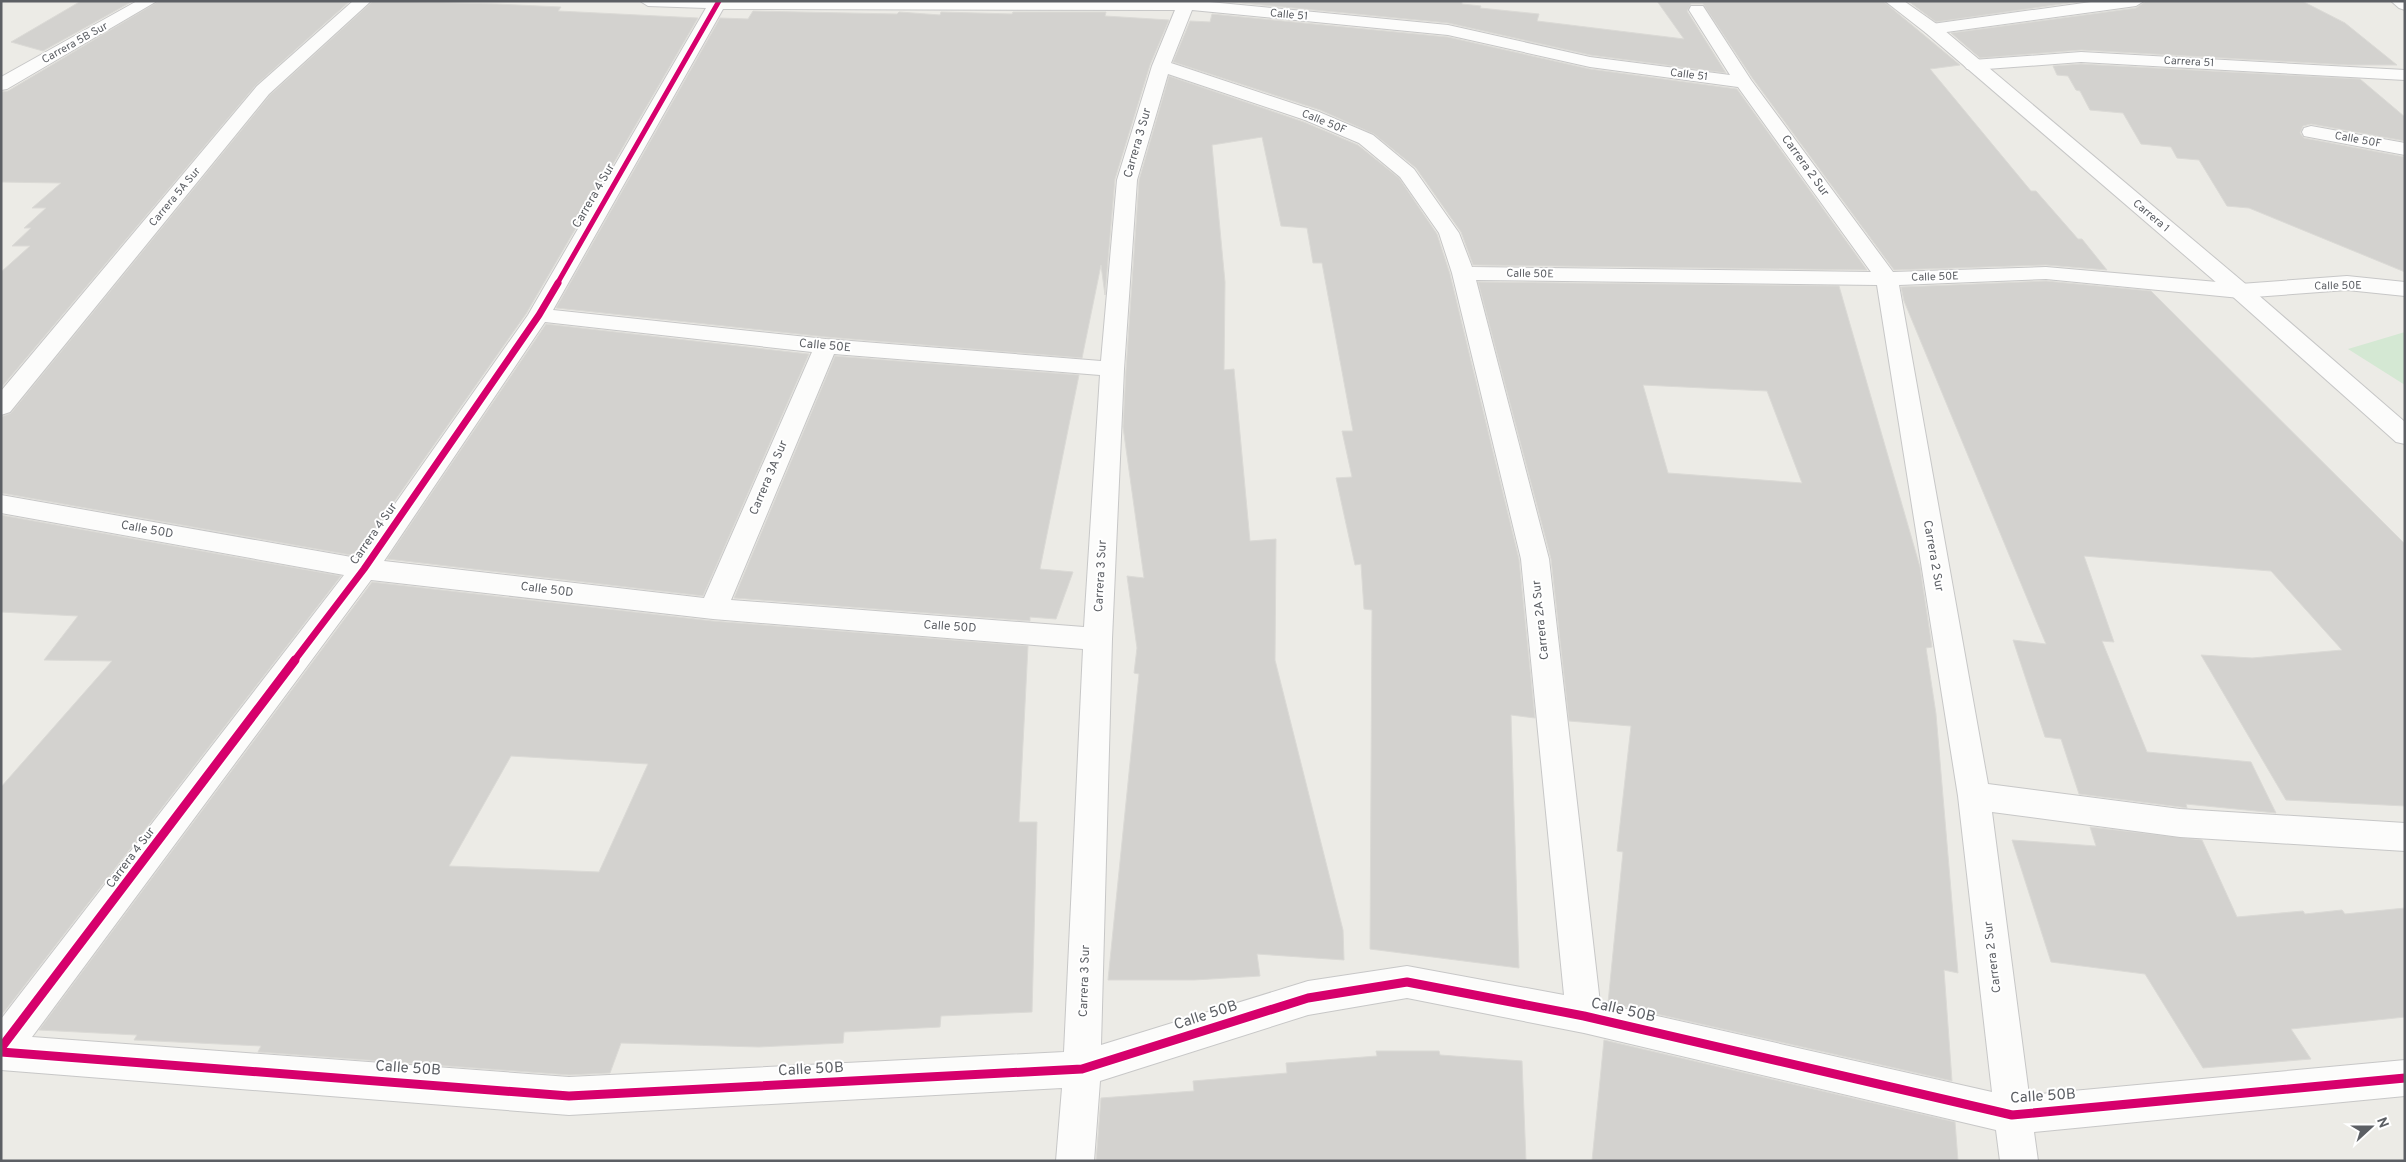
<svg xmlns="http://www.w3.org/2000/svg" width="2406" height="1162" viewBox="0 0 2406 1162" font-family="Overpass,sans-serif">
<rect width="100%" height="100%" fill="#ecebe6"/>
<path fill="#d4e8d3" d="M2405 332V385L2348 349Z"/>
<path fill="#d3d2cf" stroke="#dbdad6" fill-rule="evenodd" d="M81 1H133L43 51 11 42Z
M159 1H350L256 85 1 388V272L30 246H12L31 228H24L46 208H32L61 183 1 182V92L8 91Z
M373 1 497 4 561 7 558 11 698 18 526 314 356 556 1 493V417L11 413 270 95Z
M1221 1H1462V4L1481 6 1480 8 1539 14 1537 21 1684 39 1657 1H1883L1960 65 1930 69 2031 191H2036L2078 239H2082L2107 270 2046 265 1894 270 1753 79 1703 4H1691L1687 11 1726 73 1590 55 1448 23Z
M1908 1H2083L1936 22Z
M2146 1H2302L2345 23 2397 65H2348L2081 50 1980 58 1951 33 2136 8Z
M753 11 897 14 899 12 940 15 941 12 1012 14 1013 12H1106L1105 16 1169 20 1150 65 1115 179 1105 295 1101 265 1082 358 826 337 556 308 720 18 748 19Z
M1212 14 1448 37 1590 69 1737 89 1867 270 1473 265 1461 232 1416 168 1374 134 1320 110 1173 62 1190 21 1210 22Z
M2081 64 2360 79 2405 117V141L2311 124 2303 126 2300 133 2304 138 2405 157V272L2249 208 2227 206 2199 160 2177 158 2171 147 2141 144 2123 113 2090 110 2080 91 2076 90 2068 76 2057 75 2053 66Z
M1169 76 1304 122 1358 145 1399 178 1437 234 1450 274 1519 559 1535 718 1511 715 1519 968 1370 949 1372 610 1364 609 1361 564 1355 565 1336 478 1352 477 1342 431H1353L1322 263H1313L1307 228 1281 226 1262 137 1212 145 1225 282 1224 370 1234 369 1250 541 1276 539 1275 660 1343 930 1344 960 1257 954 1260 976 1194 980H1108L1139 674 1134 673 1137 648 1127 576 1144 578 1123 427 1126 369 1139 180Z
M2046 281 2151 291 2405 544V806L2286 800 2201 655 2252 658 2342 650 2271 571 2084 556 2114 642 2102 641 2147 752 2251 762 2276 813 2186 804 2187 808 2180 807 2079 794 2061 739 2045 737 2013 640 2046 644 1904 301 1901 287Z
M1478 282 1839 286 1920 567 1932 647 1926 648 1936 714 1958 973 1944 970 1952 1081 1608 1003 1623 852 1617 851 1631 726 1569 721 1551 559ZM1643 385 1767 391 1802 483 1668 473Z
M546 324 809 354 703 596 387 559Z
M835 356 1079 375 1040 569 1073 572 1056 619 1030 617V621L734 598Z
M1 515 341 576 1 1016V787L112 661 44 660 78 616 1 612Z
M372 582 713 621 1028 646 1019 822H1037L1032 1012 941 1016 940 1027 844 1032 843 1043 759 1047 621 1043 610 1073 569 1075 258 1052 261 1046 134 1040 137 1035 39 1030ZM511 756 648 764 599 872 449 866Z
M2090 827 2202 840 2237 917 2303 911 2305 914 2342 910 2345 914 2405 908V1017L2291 1029 2311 1059 2203 1068 2145 974 2051 962 2012 840 2096 846Z
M1604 1040 1955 1122 1958 1161H1592Z
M1376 1051H1439L1440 1055 1522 1061 1526 1161H1096L1101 1098 1194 1091 1193 1081 1287 1073 1286 1063 1377 1056Z"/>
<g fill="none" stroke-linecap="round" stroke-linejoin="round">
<g stroke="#c7c7c7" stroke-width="2">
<path id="minor" d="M137 1H157L7 89 1 90V77Z
M353 1H371L269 94 10 412 1 415V391L257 86Z
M640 1H1199L1448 25 1590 57 1730 75 1689 10 1691 6H1703L1751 80 1893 272 2046 267 2240 284 2347 276 2405 282V296L2347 290 2240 298 2046 279 1899 285 1988 784 2180 809 2405 823V851L2180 837 1992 812 2029 1095 2405 1060V1096L2034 1132 2038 1161H2000L1996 1130 1584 1033 1407 998 1308 1015 1100 1081 1094 1161H1056L1062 1088 569 1115 1 1070V1019L344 575 1 513V495L357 558 528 315 706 8 648 6ZM723 9 1175 10 1152 66 1117 180 1101 361 826 339 553 310ZM1192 10 1448 35 1590 67 1738 87 1871 272 1472 267 1459 233 1414 169 1373 135 1319 112 1171 63ZM1168 74 1305 120 1359 143 1400 177 1439 233 1452 273 1521 559 1564 995 1407 966 1308 981 1101 1045 1112 639 1124 369 1137 180ZM1476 280 1877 285 1958 796 1992 1092 1600 1003 1549 559ZM545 322 812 352 704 598 384 561ZM834 354 1100 375 1084 627 731 600ZM371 580 713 619 1083 649 1064 1052 569 1077 32 1037Z
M2098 1H2144L2136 6 1932 34 1926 33 1924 29 1926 25 1932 24Z
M2391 1H2405V10L2399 8Z
M2081 52 2405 70V80L2081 62 1973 70 1967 69 1964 65 1967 61 1973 60Z
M2311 126 2405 143V155L2304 136 2302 132 2304 128Z"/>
</g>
<g stroke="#c7c7c7" stroke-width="2">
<path id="tertiary" d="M1885 1H1904L1938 25 2248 286 2405 422V444L2396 442 2232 296 1926 33Z"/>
</g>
<use href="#minor" fill="#fcfcfb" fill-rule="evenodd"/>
<use href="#tertiary" fill="#fcfcfb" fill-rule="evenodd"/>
<g stroke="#fff" stroke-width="7">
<path id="cycleway-far2" d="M557 284 719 1"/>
</g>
<g stroke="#fff" stroke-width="10">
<path id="cycleway-far1" d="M294 661 364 569 539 315 558 283"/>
</g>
<g stroke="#fff" stroke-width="12">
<path id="cycleway" d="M1 1048 295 660
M1 1052 569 1096 1082 1069 1308 998 1407 982 1584 1016 2012 1115 2405 1078"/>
</g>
<use href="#cycleway-far2" stroke="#d6006c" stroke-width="5"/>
<use href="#cycleway-far1" stroke="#d6006c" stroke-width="7"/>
<use href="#cycleway" stroke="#d6006c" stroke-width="9"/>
</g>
<g text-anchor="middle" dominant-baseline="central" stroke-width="4" stroke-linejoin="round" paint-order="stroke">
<g font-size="11" fill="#5c5f64" stroke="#fff">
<text transform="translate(1289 15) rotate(5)">Calle 51</text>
<text transform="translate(75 43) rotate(-29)">Carrera 5B Sur</text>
<text transform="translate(2189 62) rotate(3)">Carrera 51</text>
<text transform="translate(1689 75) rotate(7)">Calle 51</text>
<text transform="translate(1324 122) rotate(22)">Calle 50F</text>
<text transform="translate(2358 140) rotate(10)">Calle 50F</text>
<text transform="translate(175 197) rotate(-50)">Carrera 5A Sur</text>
<text transform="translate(2151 216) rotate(40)">Carrera 1</text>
<text transform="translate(1530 274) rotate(1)">Calle 50E</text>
<text transform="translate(1935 277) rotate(-2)">Calle 50E</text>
<text transform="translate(2338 286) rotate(-1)">Calle 50E</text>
</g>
<g font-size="12" fill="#5c5f64" stroke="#fff">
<text transform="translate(1138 143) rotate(-74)">Carrera 3 Sur</text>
<text transform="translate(1805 166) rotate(54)">Carrera 2 Sur</text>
<text transform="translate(594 196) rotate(-60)">Carrera 4 Sur</text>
<text transform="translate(825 346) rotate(5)">Calle 50E</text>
<text transform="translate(769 478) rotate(-67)">Carrera 3A Sur</text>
<text transform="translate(147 530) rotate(10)">Calle 50D</text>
<text transform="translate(374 534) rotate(-55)">Carrera 4 Sur</text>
<text transform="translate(1933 556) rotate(80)">Carrera 2 Sur</text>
<text transform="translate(1101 576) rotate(-87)">Carrera 3 Sur</text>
<text transform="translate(547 590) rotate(7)">Calle 50D</text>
<text transform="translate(1541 620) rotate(-96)">Carrera 2A Sur</text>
<text transform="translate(950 627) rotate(4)">Calle 50D</text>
<text transform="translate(131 858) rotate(-53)">Carrera 4 Sur</text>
<text transform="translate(1993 957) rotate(-97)">Carrera 2 Sur</text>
<text transform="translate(1085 981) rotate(-88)">Carrera 3 Sur</text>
</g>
<g font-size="15" fill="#5c5f64" stroke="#fff">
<text transform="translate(1623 1011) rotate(13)">Calle 50B</text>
<text transform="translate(1206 1016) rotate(-18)">Calle 50B</text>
<text transform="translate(408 1069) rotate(4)">Calle 50B</text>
<text transform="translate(811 1070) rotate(-3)">Calle 50B</text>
<text transform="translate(2043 1097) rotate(-4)">Calle 50B</text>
</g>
</g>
<rect width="2406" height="1162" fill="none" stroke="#5c5f64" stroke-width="5"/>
<g transform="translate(2371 1127) rotate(69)" stroke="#ffffff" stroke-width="4" paint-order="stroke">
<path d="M0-4L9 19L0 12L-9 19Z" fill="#5c5f64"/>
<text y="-8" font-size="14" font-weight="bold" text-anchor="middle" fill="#5c5f64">N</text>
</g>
</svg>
